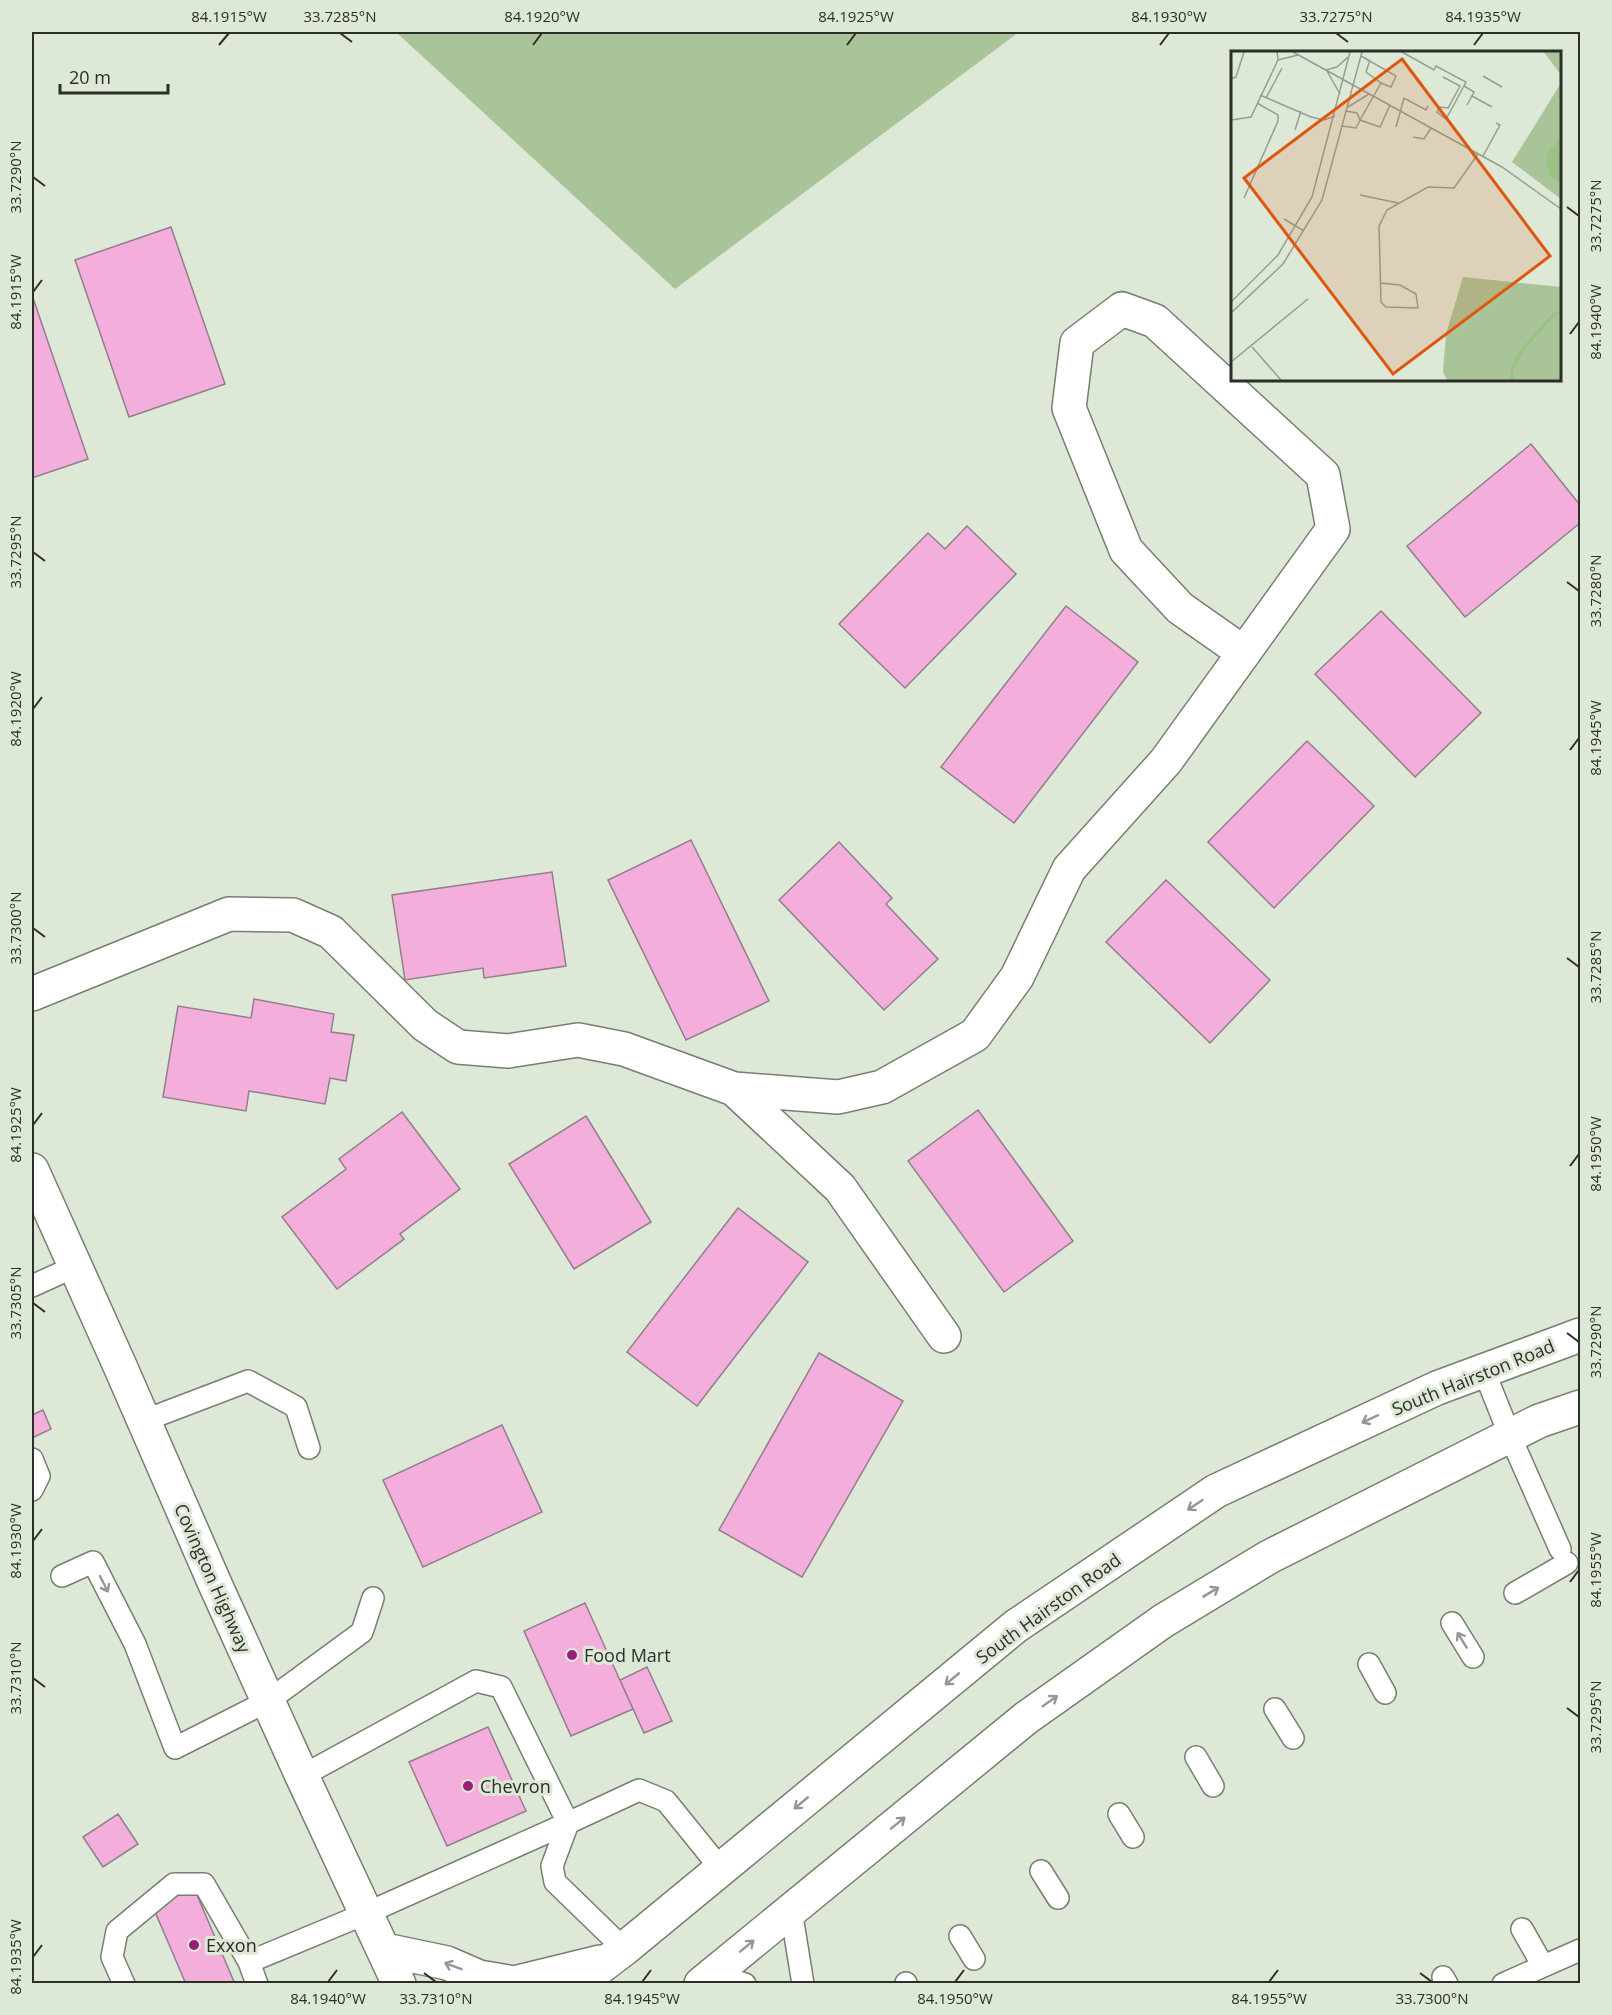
<svg xmlns="http://www.w3.org/2000/svg" width="1612" height="2015" viewBox="0 0 1612 2015" font-family="'Open Sans',sans-serif">
<rect width="100%" height="100%" fill="#dde8d7"/>
<path fill="#a9c498" d="M396 32H1019L675 289Z"/>
<path fill="#f4aedc" stroke="#907f8a" stroke-width="1.5" d="M171 227 225 384 129 417 75 260Z
M32 295 88 459 32 478Z
M1531 444 1580 505V523L1465 617 1407 546Z
M967 526 1016 574 905 688 839 624 928 533 945 549Z
M1066 606 1138 662 1014 823 941 767Z
M1381 611 1481 713 1415 777 1315 674Z
M1307 741 1374 806 1274 908 1208 842Z
M691 840 769 1001 686 1040 608 880Z
M839 842 892 898 886 904 938 959 884 1010 779 900Z
M552 872 566 966 484 978 483 968 405 980 392 895Z
M1166 880 1270 980 1210 1043 1106 942Z
M254 999 334 1014 331 1032 354 1035 346 1081 330 1078 325 1104 249 1091 246 1111 163 1097 178 1006 251 1018Z
M978 1110 1073 1241 1004 1292 908 1161Z
M402 1112 460 1189 400 1234 404 1239 337 1289 282 1217 346 1169 339 1159Z
M586 1116 651 1222 574 1269 509 1164Z
M738 1208 808 1262 697 1406 627 1352Z
M819 1353 903 1401 802 1577 719 1530Z
M43 1410 51 1429 32 1438V1415Z
M502 1425 542 1512 423 1567 383 1480Z
M585 1603 633 1709 571 1736 524 1631Z
M647 1667 672 1721 644 1733 620 1680Z
M488 1727 526 1811 447 1846 409 1762Z
M118 1814 138 1844 103 1867 83 1837Z
M194 1888 235 1984H186L153 1907Z"/>
<g fill="none" stroke-linecap="round" stroke-linejoin="round">
<g stroke="#767f70" stroke-width="24">
<path id="service" d="M32 1286 74 1267
M1484 1371 1510 1436 1560 1549
M143 1421 248 1381 296 1407 309 1448
M32 1459 39 1476 32 1490
M62 1576 93 1562 135 1644 175 1748 268 1701 362 1632 373 1598
M1515 1593 1567 1563
M1452 1623 1473 1657
M1369 1664 1385 1693
M1275 1709 1293 1738
M1196 1757 1213 1786
M1119 1814 1133 1837
M1041 1871 1058 1898
M791 1910 803 1984
M1522 1929 1543 1966
M960 1936 974 1959
M624 1949 555 1882 552 1866 568 1823 639 1790 666 1801 721 1869
M249 1962 257 1984
M713 1974 745 1984
M1443 1977 1447 1984
M124 1984 112 1957 117 1931 174 1884H204L249 1962 367 1913 568 1823 501 1687 476 1681 302 1776
M906 1984V1983
M1503 1984 1580 1950"/>
</g>
<g stroke="#767f70" stroke-width="36">
<path id="minor" d="M32 994 229 914 293 915 331 932 425 1025 458 1047 508 1051 578 1040 624 1049 734 1089 838 1097 882 1087 975 1035 1017 977 1069 869 1166 761 1333 529 1323 475 1155 321 1122 309 1077 343 1069 408 1126 550 1180 608 1244 653
M734 1089 840 1188 944 1336"/>
</g>
<g stroke="#767f70" stroke-width="36">
<path id="primary" d="M32 1170 120 1366 215 1584 302 1776 399 1984
M385 1950 447 1963 479 1977 514 1983 600 1962
M578 1984 624 1949 1016 1626 1216 1491 1437 1388 1580 1335
M701 1984 1026 1718 1163 1621 1269 1557 1539 1421 1580 1407"/>
</g>
<use href="#service" stroke="#fff" stroke-width="21"/>
<use href="#minor" stroke="#fff" stroke-width="33"/>
<use href="#primary" stroke="#fff" stroke-width="33"/>
</g>
<defs><path id="oneway-shaft" d="M-6 0H5M1.5-3L5.5 0L1.5 3" fill="none" stroke-width="1.6" stroke-linecap="round" stroke-linejoin="round" transform="scale(1.5)"/></defs>
<g stroke="#959794">
<use href="#oneway-shaft" transform="translate(1370 1419) rotate(155)"/>
<use href="#oneway-shaft" transform="translate(1195 1505) rotate(146)"/>
<use href="#oneway-shaft" transform="translate(104 1584) rotate(63)"/>
<use href="#oneway-shaft" transform="translate(1211 1592) rotate(-31)"/>
<use href="#oneway-shaft" transform="translate(1462 1640) rotate(-121)"/>
<use href="#oneway-shaft" transform="translate(952 1679) rotate(140)"/>
<use href="#oneway-shaft" transform="translate(1050 1701) rotate(-35)"/>
<use href="#oneway-shaft" transform="translate(801 1803) rotate(140)"/>
<use href="#oneway-shaft" transform="translate(898 1823) rotate(-39)"/>
<use href="#oneway-shaft" transform="translate(747 1946) rotate(-39)"/>
<use href="#oneway-shaft" transform="translate(453 1966) rotate(-159)"/>
</g>
<path fill="none" stroke="#2b2f28" stroke-width="2" d="M340 33 352 42M1336 33 1348 42M219 45 229 33M533 45 542 33M847 45 856 33M1160 45 1169 33M1474 45 1483 33M33 177 45 186M1567 207 1579 216M33 292 42 280M1570 334 1579 322M33 552 45 561M1567 582 1579 591M33 709 42 697M1570 750 1579 738M33 928 45 937M1567 958 1579 967M33 1125 42 1113M1570 1166 1579 1154M33 1303 45 1312M1567 1333 1579 1342M33 1541 42 1529M1570 1582 1579 1570M33 1678 45 1687M1567 1708 1579 1717M33 1957 42 1945M424 1973 436 1982M1420 1973 1432 1982M328 1982 337 1970M642 1982 651 1970M955 1982 964 1970M1269 1982 1278 1970"/>
<g fill="#971f7a" stroke="#dde8d7" stroke-width="2">
<circle cx="572" cy="1655" r="6"/>
<circle cx="468" cy="1786" r="6"/>
<circle cx="194" cy="1945" r="6"/>
</g>
<g text-anchor="middle" dominant-baseline="central" stroke-width="6" stroke-linejoin="round" paint-order="stroke">
<g font-size="18" fill="#2b2f28" stroke="#dde8d7">
<text transform="translate(1473 1377) rotate(-22)">South Hairston Road</text>
<text transform="translate(213 1578) rotate(66)">Covington Highway</text>
<text transform="translate(1048 1608) rotate(-36)">South Hairston Road</text>
</g>
<g font-size="18" fill="#2b2f28" stroke="#dde8d7" text-anchor="start">
<text x="584" y="1655">Food Mart</text>
<text x="480" y="1786">Chevron</text>
<text x="206" y="1945">Exxon</text>
</g>
</g>
<g transform="translate(1231 51)">
<rect width="330" height="330" fill="#dde8d7"/>
<path d="M313 1H330V24ZM330 32V148L281 111ZM232 226 330 236V329H216L212 321 215 283Z" fill="#a9c498"/>
<path d="M330 88V131L319 125 315 111 318 99Z" fill="#9bc280"/>
<path fill="none" stroke="#9bc280" stroke-width="3" d="M281 329V317L291 299 323 263 330 261"/>
<path fill="none" stroke="#969e91" stroke-width="1.5" d="M62 1 271 116 330 158M171 1 203 19 205 15 235 31 233 35 243 41 236 54M130 5 165 25 160 36 150 32 129 69 149 76 159 54M47 9 67 4M139 9 135 21 150 32M95 19 106 16 117 6M96 20 109 43M252 25 271 36M212 26 229 35 217 57 209 56 206 61 215 68 233 35M0 28 5 26 13 1M29 44 80 66 93 69 104 65M241 45 261 56M35 47 51 17M117 56 138 43M0 69 20 66 47 9 46 1M111 75 125 77 129 69 126 62 115 60M165 76 173 47 195 59 197 55M64 79 70 60M182 86 193 88 200 77M252 105 269 74 265 72M129 144 167 152M13 147 47 70V64L26 52M53 168 73 180M149 232 169 234 185 243 187 257 155 256 150 251 148 175 156 159 197 136 223 137 247 103M0 251 47 204 81 146 119 1M0 262 52 213 91 149 131 1M21 296 50 329M0 311 77 248"/>
<path fill="#df570d" fill-opacity="0.15" stroke="#df570d" stroke-width="3" d="M171 8 319 205 162 323 13 127Z"/>
<rect width="330" height="330" fill="none" stroke="#2b2f28" stroke-width="3"/>
</g>
<rect width="1612" height="2015" fill="none" stroke="#dde8d7" stroke-width="66"/>
<path d="M60 84v9h108v-9" fill="none" stroke="#2b2f28" stroke-width="3"/>
<text x="69" y="84" font-size="18" fill="#2b2f28" stroke="#dde8d7" stroke-width="4.5" paint-order="stroke">20 m</text>
<rect x="33" y="33" width="1546" height="1949" fill="none" stroke="#2b2f28" stroke-width="2"/>
<g font-size="15" text-anchor="middle" fill="#2b2f28">
<text x="229" y="22">84.1915°W</text>
<text x="340" y="22">33.7285°N</text>
<text x="542" y="22">84.1920°W</text>
<text x="856" y="22">84.1925°W</text>
<text x="1169" y="22">84.1930°W</text>
<text x="1336" y="22">33.7275°N</text>
<text x="1483" y="22">84.1935°W</text>
<text transform="translate(16 177) rotate(-90)" y="5">33.7290°N</text>
<text transform="translate(1596 216) rotate(-90)" y="5">33.7275°N</text>
<text transform="translate(16 292) rotate(-90)" y="5">84.1915°W</text>
<text transform="translate(1596 322) rotate(-90)" y="5">84.1940°W</text>
<text transform="translate(16 552) rotate(-90)" y="5">33.7295°N</text>
<text transform="translate(1596 591) rotate(-90)" y="5">33.7280°N</text>
<text transform="translate(16 709) rotate(-90)" y="5">84.1920°W</text>
<text transform="translate(1596 738) rotate(-90)" y="5">84.1945°W</text>
<text transform="translate(16 928) rotate(-90)" y="5">33.7300°N</text>
<text transform="translate(1596 967) rotate(-90)" y="5">33.7285°N</text>
<text transform="translate(16 1125) rotate(-90)" y="5">84.1925°W</text>
<text transform="translate(1596 1154) rotate(-90)" y="5">84.1950°W</text>
<text transform="translate(16 1303) rotate(-90)" y="5">33.7305°N</text>
<text transform="translate(1596 1342) rotate(-90)" y="5">33.7290°N</text>
<text transform="translate(16 1541) rotate(-90)" y="5">84.1930°W</text>
<text transform="translate(1596 1570) rotate(-90)" y="5">84.1955°W</text>
<text transform="translate(16 1678) rotate(-90)" y="5">33.7310°N</text>
<text transform="translate(1596 1717) rotate(-90)" y="5">33.7295°N</text>
<text transform="translate(16 1957) rotate(-90)" y="5">84.1935°W</text>
<text x="328" y="2004">84.1940°W</text>
<text x="436" y="2004">33.7310°N</text>
<text x="642" y="2004">84.1945°W</text>
<text x="955" y="2004">84.1950°W</text>
<text x="1269" y="2004">84.1955°W</text>
<text x="1432" y="2004">33.7300°N</text>
</g>
</svg>
